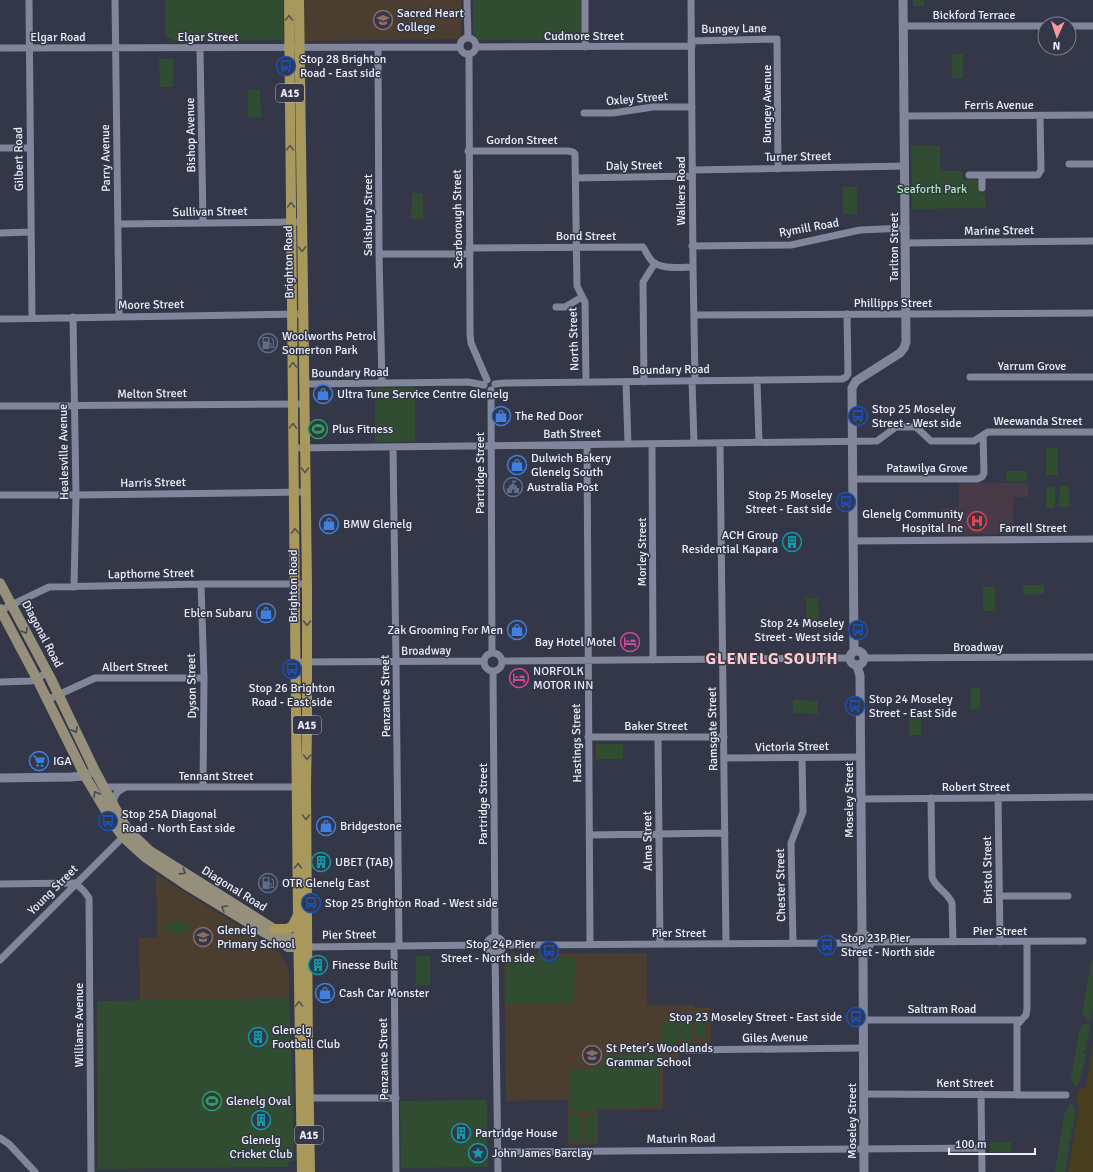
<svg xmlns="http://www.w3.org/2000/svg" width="1093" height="1172" viewBox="0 0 1093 1172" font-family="Signika,sans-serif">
<rect width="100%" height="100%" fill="#333748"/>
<path fill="#4b3d2f" d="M304 0H461V39L304 41Z
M156 874 275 948 284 959 289 972V998L140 1001 139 938 157 937Z
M647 953V1005H694V1008H711V1043L679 1044V1067H663V1109L598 1110V1144L568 1145V1100L506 1101 504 954Z"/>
<path fill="#493a48" d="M959 483H1028V497H1013V534H941V508L959 507Z"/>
<path fill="#304d31" d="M165 0H283V40L174 41 165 35Z
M473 0H581V40H479L473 34Z
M913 0H924V6H913Z
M952 54H963V78H952Z
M159 59H173V87H160Z
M248 90H260L261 117 248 118Z
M911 146H940V171H962L963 180 979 179 980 193H985L986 208 912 209Z
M843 187H857V214H843Z
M412 193H423V219H411Z
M375 388H415V441L375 442Z
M1046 448H1058V475H1046Z
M1006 471H1027V481H1006Z
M1060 486H1069V507H1059Z
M1046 487H1055V508H1046Z
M1023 585H1044V594L1024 595Z
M983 587H995V611H983Z
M806 598H818L819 624H806Z
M971 688H980V709H970Z
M793 700 818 701V714L793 713Z
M909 711H921V735H909Z
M596 744H623V759H596Z
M166 922H190V933H166Z
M416 956H430V985H416Z
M575 957 574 1003H506V958Z
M1093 959V1008L1092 1014H1090V1016H1092L1091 1020H1087L1085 1018 1082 1013 1091 962Z
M289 998 292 1067 294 1161H289L288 1167 98 1169 97 1001Z
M695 1012H706V1036L695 1037Z
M692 1019V1041H680V1020Z
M662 1021H678L676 1048 663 1047Z
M1088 1024 1090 1026 1088 1041H1086L1085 1044H1087L1086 1051H1084L1083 1053 1086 1054 1083 1069H1081V1071H1082L1081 1078H1079L1081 1080 1075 1088 1071 1078 1079 1032 1082 1025Z
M660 1054V1106L597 1109V1112L570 1111V1070L592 1069 593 1065H604V1055Z
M487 1100 488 1167 401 1168 400 1101Z
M1071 1103C1079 1109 1074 1119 1073 1128H1071V1130L1072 1131 1071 1139 1069 1140V1142H1070L1067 1160H1066L1065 1161 1067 1162 1065 1172H1055L1064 1115Z
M570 1115H582V1141H570Z
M585 1115H597L596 1141H584Z
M990 1142H1011V1152H990Z"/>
<path fill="#483f1f" d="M1093 1042V1172H1068L1079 1105 1076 1102 1078 1090 1086 1088Z"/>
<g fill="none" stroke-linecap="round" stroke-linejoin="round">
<path stroke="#81869a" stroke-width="7" d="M29 0 32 318
M115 0 119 316
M467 0 468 38
M585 0V47
M691 0 693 267 695 381
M903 26H1045
M1069 26H1093
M460 46a8 8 0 1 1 16 0a8 8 0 1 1-16 0Z
M691 41 777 39 778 169
M476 47 692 46
M0 48 460 47
M200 48 203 223
M378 48 379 254 382 383
M469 54 470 334 471 343 487 380
M584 113H613L653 107H692
M904 116 1093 115
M0 148H30
M468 151H568L573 152 575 154 577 286 585 302 586 382
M1069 164H1093
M692 170 905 166
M969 175H1038L1041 170 1040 116
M982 176V188
M576 178 692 176
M118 224 296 222
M0 233 31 232
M906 243 1093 241
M692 246 791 245 860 230 906 228
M469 248 643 247C646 251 648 257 652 261 661 270 680 267 693 267
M379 254H470
M556 307H565L582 297
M694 315 1093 313
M73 317 76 495 74 587
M0 319 303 314
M970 377H1093
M757 380 759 442
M692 381 694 443
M626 382 628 444
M644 382 643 282 655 263
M304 384 468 382 484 385
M495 384 504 383 842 379 846 377 848 374 847 314
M491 390 492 653
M0 406 304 404
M720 443 726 944
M652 444 653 660
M587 445 590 945
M393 447 396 662 399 946
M293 448 877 441 896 427H916L931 441H974L988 432H1093
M853 479H977L982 477 984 473 983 435
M0 495H76L305 492
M853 541 1093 539
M201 584 204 678 203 787
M1 610 49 587 201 584H307
M484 662a9 9 0 1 1 18 0a9 9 0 1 1-18 0Z
M864 658 1093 657
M503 661 849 658
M296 662 484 661
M493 671 495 937
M0 682 31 681 47 673
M47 700 95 678H204
M588 737H724
M658 737 660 944
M724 758 861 757
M103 787H301
M998 797 1000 942
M931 798 932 877C935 888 948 892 952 903L953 942
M861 799 1091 797
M113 804C114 795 117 791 126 787
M589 835 725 833
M0 884 75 883 84 891 89 898 91 1172
M999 896H1068
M487 945a8 8 0 1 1 16 0a8 8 0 1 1-16 0Z
M870 942 1083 941
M793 943 791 843 803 812 802 758
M503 945 855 943
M394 946 396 1172
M307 947 487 945
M495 953 498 1172
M0 960 123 837
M863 1020H1020
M686 1050 863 1048
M864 1094 1066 1095
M981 1094 982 1172
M1017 1095V1025L1026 1015 1027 1009V942
M306 1098H396
M0 1138 9 1144 35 1172
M498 1152 982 1148"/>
<path stroke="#81869a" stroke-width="9" d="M850 658a7 7 0 1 1 14 0a7 7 0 1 1-14 0Z
M854 651 852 388 856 381 900 353 904 348 906 342 903 0
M857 665 860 676 862 935
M0 778 71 777 85 776 90 773
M856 942a7 7 0 1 1 14 0a7 7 0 1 1-14 0Z
M863 949 864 1172"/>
<path stroke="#958f7b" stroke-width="10" d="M0 583 50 677 95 771 120 817 128 830 150 851 274 929 304 945
M0 609 37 679 85 776 113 823 123 837 145 857 188 886 288 947H306"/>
<path stroke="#a9985c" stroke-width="10" d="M289 0 298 917 302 1172
M299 0 307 584V729L306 787 308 1055 310 1172
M274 929H286L292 927 297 917"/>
</g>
<defs><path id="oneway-chevron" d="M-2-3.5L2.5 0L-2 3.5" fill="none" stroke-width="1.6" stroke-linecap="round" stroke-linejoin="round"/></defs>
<g stroke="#56544e">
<use href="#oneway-chevron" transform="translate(289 18) rotate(-90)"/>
<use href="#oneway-chevron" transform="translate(290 148) rotate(-90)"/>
<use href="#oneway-chevron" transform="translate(291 205) rotate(-90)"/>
<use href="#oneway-chevron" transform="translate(302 249) rotate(89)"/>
<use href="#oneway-chevron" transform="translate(293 365) rotate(-91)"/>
<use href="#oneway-chevron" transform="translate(293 426) rotate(-89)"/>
<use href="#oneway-chevron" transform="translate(305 470) rotate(89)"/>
<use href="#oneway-chevron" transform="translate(295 531) rotate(-91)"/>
<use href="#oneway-chevron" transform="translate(307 623) rotate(90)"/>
<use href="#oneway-chevron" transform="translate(307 757) rotate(92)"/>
<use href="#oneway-chevron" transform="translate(306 817) rotate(90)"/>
<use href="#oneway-chevron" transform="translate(298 866) rotate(-90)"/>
<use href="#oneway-chevron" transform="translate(299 1004) rotate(-91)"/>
</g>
<g stroke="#474952">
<use href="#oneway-chevron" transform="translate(25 631) rotate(62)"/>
<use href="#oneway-chevron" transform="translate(75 730) rotate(64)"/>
<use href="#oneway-chevron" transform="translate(96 794) rotate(-120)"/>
<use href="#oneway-chevron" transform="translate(183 872) rotate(32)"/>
<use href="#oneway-chevron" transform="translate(224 908) rotate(-149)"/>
</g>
<defs>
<g id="school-ring" transform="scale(1)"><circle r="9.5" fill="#333748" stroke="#8d6e63" stroke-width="1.5"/><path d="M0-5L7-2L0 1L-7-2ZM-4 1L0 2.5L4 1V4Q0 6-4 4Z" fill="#8d6e63"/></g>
<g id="bus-ring" transform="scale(1)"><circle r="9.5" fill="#333748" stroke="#1a4fb4" stroke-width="1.5"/><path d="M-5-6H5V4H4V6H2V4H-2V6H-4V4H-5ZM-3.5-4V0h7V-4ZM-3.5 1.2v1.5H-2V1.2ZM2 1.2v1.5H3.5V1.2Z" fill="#1a4fb4"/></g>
<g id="fuel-ring" transform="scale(1)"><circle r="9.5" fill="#333748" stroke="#5c6f8a" stroke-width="1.5"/><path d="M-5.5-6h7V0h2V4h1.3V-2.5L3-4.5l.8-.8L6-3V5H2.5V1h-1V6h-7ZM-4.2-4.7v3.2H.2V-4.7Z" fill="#5c6f8a"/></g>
<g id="shop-ring" transform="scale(1)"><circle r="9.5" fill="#333748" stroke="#3f7fe0" stroke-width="1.5"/><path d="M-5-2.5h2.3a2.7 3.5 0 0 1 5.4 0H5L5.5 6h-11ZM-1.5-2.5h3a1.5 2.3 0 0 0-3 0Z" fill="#3f7fe0"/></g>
<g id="stadium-ring" transform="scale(1)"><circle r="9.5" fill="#333748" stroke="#2e9e5b" stroke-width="1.5"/><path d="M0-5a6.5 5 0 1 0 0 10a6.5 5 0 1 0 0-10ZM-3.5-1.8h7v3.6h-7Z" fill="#2e9e5b"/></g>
<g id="civic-ring" transform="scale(1)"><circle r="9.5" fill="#333748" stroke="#5c6f8a" stroke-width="1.5"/><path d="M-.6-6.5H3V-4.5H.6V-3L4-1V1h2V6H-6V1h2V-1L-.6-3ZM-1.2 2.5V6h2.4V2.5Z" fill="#5c6f8a"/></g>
<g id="hospital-ring" transform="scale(1)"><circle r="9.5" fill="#333748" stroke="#e0444e" stroke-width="1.5"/><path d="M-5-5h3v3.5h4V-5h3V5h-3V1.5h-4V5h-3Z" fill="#e0444e"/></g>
<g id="building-ring" transform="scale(1)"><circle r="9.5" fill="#333748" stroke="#0f9aa8" stroke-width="1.5"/><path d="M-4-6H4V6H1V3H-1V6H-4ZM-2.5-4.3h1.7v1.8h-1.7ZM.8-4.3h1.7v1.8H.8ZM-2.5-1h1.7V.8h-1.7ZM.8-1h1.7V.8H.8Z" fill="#0f9aa8"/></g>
<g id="hotel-ring" transform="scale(1)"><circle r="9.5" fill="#333748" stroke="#d1479c" stroke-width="1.5"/><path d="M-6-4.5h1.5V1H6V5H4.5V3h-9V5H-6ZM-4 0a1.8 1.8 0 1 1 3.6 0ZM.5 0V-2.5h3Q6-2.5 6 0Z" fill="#d1479c"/></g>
<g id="supermarket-ring" transform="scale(1)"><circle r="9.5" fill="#333748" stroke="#3f7fe0" stroke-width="1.5"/><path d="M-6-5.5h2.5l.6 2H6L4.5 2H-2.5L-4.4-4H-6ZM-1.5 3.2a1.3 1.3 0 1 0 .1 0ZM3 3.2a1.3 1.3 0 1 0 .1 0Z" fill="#3f7fe0"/></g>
<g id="sight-ring" transform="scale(1)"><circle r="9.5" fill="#333748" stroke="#0f9aa8" stroke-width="1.5"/><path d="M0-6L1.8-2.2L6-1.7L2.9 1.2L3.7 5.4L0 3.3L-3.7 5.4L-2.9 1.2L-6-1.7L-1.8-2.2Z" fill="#0f9aa8"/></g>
</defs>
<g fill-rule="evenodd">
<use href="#school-ring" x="383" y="20"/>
<use href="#bus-ring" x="286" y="66"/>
<use href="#fuel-ring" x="268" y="343"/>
<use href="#shop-ring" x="323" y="394"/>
<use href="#shop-ring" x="501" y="416"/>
<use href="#bus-ring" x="858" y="416"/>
<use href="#stadium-ring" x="318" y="429"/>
<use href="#shop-ring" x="517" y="465"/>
<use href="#civic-ring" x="513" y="487"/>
<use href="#bus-ring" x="846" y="502"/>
<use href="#hospital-ring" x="977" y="521"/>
<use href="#shop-ring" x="329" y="524"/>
<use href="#building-ring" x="792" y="542"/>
<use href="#shop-ring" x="266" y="613"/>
<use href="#shop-ring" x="517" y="630"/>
<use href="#bus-ring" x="858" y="630"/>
<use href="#hotel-ring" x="630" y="642"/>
<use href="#bus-ring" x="292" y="669"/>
<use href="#hotel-ring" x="519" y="678"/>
<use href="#bus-ring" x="855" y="706"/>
<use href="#supermarket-ring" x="39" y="761"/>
<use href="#bus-ring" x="108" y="821"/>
<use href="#shop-ring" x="326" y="826"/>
<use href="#building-ring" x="321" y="862"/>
<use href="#fuel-ring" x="268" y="883"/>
<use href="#bus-ring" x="311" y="903"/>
<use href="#school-ring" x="203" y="937"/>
<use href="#bus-ring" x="827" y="945"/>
<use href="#bus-ring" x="549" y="951"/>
<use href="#building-ring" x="318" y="965"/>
<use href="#shop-ring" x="325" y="993"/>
<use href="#bus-ring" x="856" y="1017"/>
<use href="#building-ring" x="258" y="1037"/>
<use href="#school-ring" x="592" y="1055"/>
<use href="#stadium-ring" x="212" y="1101"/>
<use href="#building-ring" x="261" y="1120"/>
<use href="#building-ring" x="461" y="1133"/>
<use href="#sight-ring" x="478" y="1153"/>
</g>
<g text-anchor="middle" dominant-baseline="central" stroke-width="3" stroke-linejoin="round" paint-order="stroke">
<g fill="#333748" stroke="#b4b7c4" stroke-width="1">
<rect x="276" y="84" width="28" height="18" rx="3"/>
<rect x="293" y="716" width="28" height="18" rx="3"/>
<rect x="295" y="1126" width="28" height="18" rx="3"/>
</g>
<g font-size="11" font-weight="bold" fill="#ebeef9">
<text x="290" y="93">A15</text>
<text x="307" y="725">A15</text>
<text x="309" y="1135">A15</text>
</g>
<g font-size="12" fill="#ebeef9" stroke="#333748" text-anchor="start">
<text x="397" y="13">Sacred Heart<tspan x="397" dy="14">College</tspan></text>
<text x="300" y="59">Stop 28 Brighton<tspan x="300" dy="14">Road - East side</tspan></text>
<text x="282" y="336">Woolworths Petrol<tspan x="282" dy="14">Somerton Park</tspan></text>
<text x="337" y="394">Ultra Tune Service Centre Glenelg</text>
<text x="872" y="409">Stop 25 Moseley<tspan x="872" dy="14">Street - West side</tspan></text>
<text x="515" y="416">The Red Door</text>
<text x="332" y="429">Plus Fitness</text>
<text x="531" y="458">Dulwich Bakery<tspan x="531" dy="14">Glenelg South</tspan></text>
<text x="527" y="487">Australia Post</text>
<text x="832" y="495" text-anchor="end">Stop 25 Moseley<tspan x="832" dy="14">Street - East side</tspan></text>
<text x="963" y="514" text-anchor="end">Glenelg Community<tspan x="963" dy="14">Hospital Inc</tspan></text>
<text x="343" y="524">BMW Glenelg</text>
<text x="778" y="535" text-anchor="end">ACH Group<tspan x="778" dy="14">Residential Kapara</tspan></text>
<text x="252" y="613" text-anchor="end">Eblen Subaru</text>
<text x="844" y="623" text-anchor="end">Stop 24 Moseley<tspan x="844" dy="14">Street - West side</tspan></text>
<text x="503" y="630" text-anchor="end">Zak Grooming For Men</text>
<text x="616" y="642" text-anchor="end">Bay Hotel Motel</text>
<text x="533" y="671">NORFOLK<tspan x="533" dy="14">MOTOR INN</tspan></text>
<text x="292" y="688" text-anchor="middle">Stop 26 Brighton<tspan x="292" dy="14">Road - East side</tspan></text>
<text x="869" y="699">Stop 24 Moseley<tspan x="869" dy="14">Street - East Side</tspan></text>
<text x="53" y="761">IGA</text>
<text x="122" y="814">Stop 25A Diagonal<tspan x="122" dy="14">Road - North East side</tspan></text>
<text x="340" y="826">Bridgestone</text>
<text x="335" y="862">UBET (TAB)</text>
<text x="282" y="883">OTR Glenelg East</text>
<text x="325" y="903">Stop 25 Brighton Road - West side</text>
<text x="217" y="930">Glenelg<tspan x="217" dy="14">Primary School</tspan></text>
<text x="841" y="938">Stop 23P Pier<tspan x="841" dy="14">Street - North side</tspan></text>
<text x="535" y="944" text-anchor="end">Stop 24P Pier<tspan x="535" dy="14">Street - North side</tspan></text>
<text x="332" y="965">Finesse Built</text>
<text x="339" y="993">Cash Car Monster</text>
<text x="842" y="1017" text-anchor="end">Stop 23 Moseley Street - East side</text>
<text x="272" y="1030">Glenelg<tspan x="272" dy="14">Football Club</tspan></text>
<text x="606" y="1048">St Peter’s Woodlands<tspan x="606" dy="14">Grammar School</tspan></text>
<text x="226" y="1101">Glenelg Oval</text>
<text x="475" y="1133">Partridge House</text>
<text x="261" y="1140" text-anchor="middle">Glenelg<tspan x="261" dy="14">Cricket Club</tspan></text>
<text x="492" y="1153">John James Barclay</text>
</g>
<g font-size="12" fill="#ebeef9" stroke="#333748">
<text x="974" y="15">Bickford Terrace</text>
<text transform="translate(734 29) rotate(-1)">Bungey Lane</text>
<text x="584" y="36">Cudmore Street</text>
<text x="58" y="37">Elgar Road</text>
<text x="208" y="37">Elgar Street</text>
<text transform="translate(637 99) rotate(-5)">Oxley Street</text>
<text transform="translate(767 104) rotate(-90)">Bungey Avenue</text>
<text x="999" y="105">Ferris Avenue</text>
<text transform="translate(191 135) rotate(-91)">Bishop Avenue</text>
<text x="522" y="140">Gordon Street</text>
<text transform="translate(798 157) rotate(-1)">Turner Street</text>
<text transform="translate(106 158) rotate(-91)">Parry Avenue</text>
<text transform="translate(19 159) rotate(-91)">Gilbert Road</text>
<text transform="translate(634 166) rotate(-1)">Daly Street</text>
<text transform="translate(681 191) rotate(-90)">Walkers Road</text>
<text transform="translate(210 212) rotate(-1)">Sullivan Street</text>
<text transform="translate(368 215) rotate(-90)">Salisbury Street</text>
<text transform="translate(458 219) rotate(-91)">Scarborough Street</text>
<text transform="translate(809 228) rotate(-10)">Rymill Road</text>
<text transform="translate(999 231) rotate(-1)">Marine Street</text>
<text x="586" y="236">Bond Street</text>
<text transform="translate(894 247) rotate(-90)">Tarlton Street</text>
<text transform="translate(289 262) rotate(-91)">Brighton Road</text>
<text x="893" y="303">Phillipps Street</text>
<text transform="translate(151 305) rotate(-1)">Moore Street</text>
<text transform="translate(574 339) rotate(-92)">North Street</text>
<text x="1032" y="366">Yarrum Grove</text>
<text transform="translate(671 370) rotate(-1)">Boundary Road</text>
<text transform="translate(350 373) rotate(-1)">Boundary Road</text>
<text transform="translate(152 394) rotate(-1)">Melton Street</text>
<text x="1038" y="421">Weewanda Street</text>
<text transform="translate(572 434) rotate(-1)">Bath Street</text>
<text transform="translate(64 452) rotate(-91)">Healesville Avenue</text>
<text x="927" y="468">Patawilya Grove</text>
<text transform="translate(480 473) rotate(-90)">Partridge Street</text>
<text transform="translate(153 483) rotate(-1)">Harris Street</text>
<text x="1033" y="528">Farrell Street</text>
<text transform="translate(642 552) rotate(-90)">Morley Street</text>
<text transform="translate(151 574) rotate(-1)">Lapthorne Street</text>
<text transform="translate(293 586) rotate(-90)">Brighton Road</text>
<text transform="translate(42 634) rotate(62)">Diagonal Road</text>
<text x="978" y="647">Broadway</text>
<text transform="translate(426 651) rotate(-1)">Broadway</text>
<text x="135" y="667">Albert Street</text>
<text transform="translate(192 686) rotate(-91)">Dyson Street</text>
<text transform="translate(386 696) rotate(-91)">Penzance Street</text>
<text x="656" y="726">Baker Street</text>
<text transform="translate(713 729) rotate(-91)">Ramsgate Street</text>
<text transform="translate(577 743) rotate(-91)">Hastings Street</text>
<text transform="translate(792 747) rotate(-1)">Victoria Street</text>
<text x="216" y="776">Tennant Street</text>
<text x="976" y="787">Robert Street</text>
<text transform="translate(849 800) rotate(-90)">Moseley Street</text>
<text transform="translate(483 804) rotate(-90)">Partridge Street</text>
<text transform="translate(648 841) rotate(-91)">Alma Street</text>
<text transform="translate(988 870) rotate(-91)">Bristol Street</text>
<text transform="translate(781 885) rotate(-91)">Chester Street</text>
<text transform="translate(234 889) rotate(32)">Diagonal Road</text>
<text transform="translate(53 890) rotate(-45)">Young Street</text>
<text x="1000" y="931">Pier Street</text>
<text x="679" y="933">Pier Street</text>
<text transform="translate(349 935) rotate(-1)">Pier Street</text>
<text x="942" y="1009">Saltram Road</text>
<text transform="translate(79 1025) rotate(-90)">Williams Avenue</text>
<text transform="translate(775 1038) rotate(-1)">Giles Avenue</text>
<text transform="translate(384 1059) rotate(-91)">Penzance Street</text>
<text x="965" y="1083">Kent Street</text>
<text transform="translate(852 1121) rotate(-90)">Moseley Street</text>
<text transform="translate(681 1139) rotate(-1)">Maturin Road</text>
</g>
<g font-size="12" fill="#a5eca7" stroke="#333748">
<text x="932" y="189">Seaforth Park</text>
</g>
<g font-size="16" font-weight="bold" letter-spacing="1" fill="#ffcacc" stroke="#333748">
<text x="772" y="659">GLENELG SOUTH</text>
</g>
</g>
<g transform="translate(1057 36) rotate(183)"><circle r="19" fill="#333748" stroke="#7d808f"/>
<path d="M0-3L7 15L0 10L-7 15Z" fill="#f49aa0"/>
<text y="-6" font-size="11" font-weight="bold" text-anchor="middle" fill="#ebeef9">N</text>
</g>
<path d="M949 1148v6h86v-6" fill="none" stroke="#ebeef9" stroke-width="2"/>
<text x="955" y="1148" font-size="12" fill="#ebeef9" stroke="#333748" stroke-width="3" paint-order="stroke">100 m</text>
</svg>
